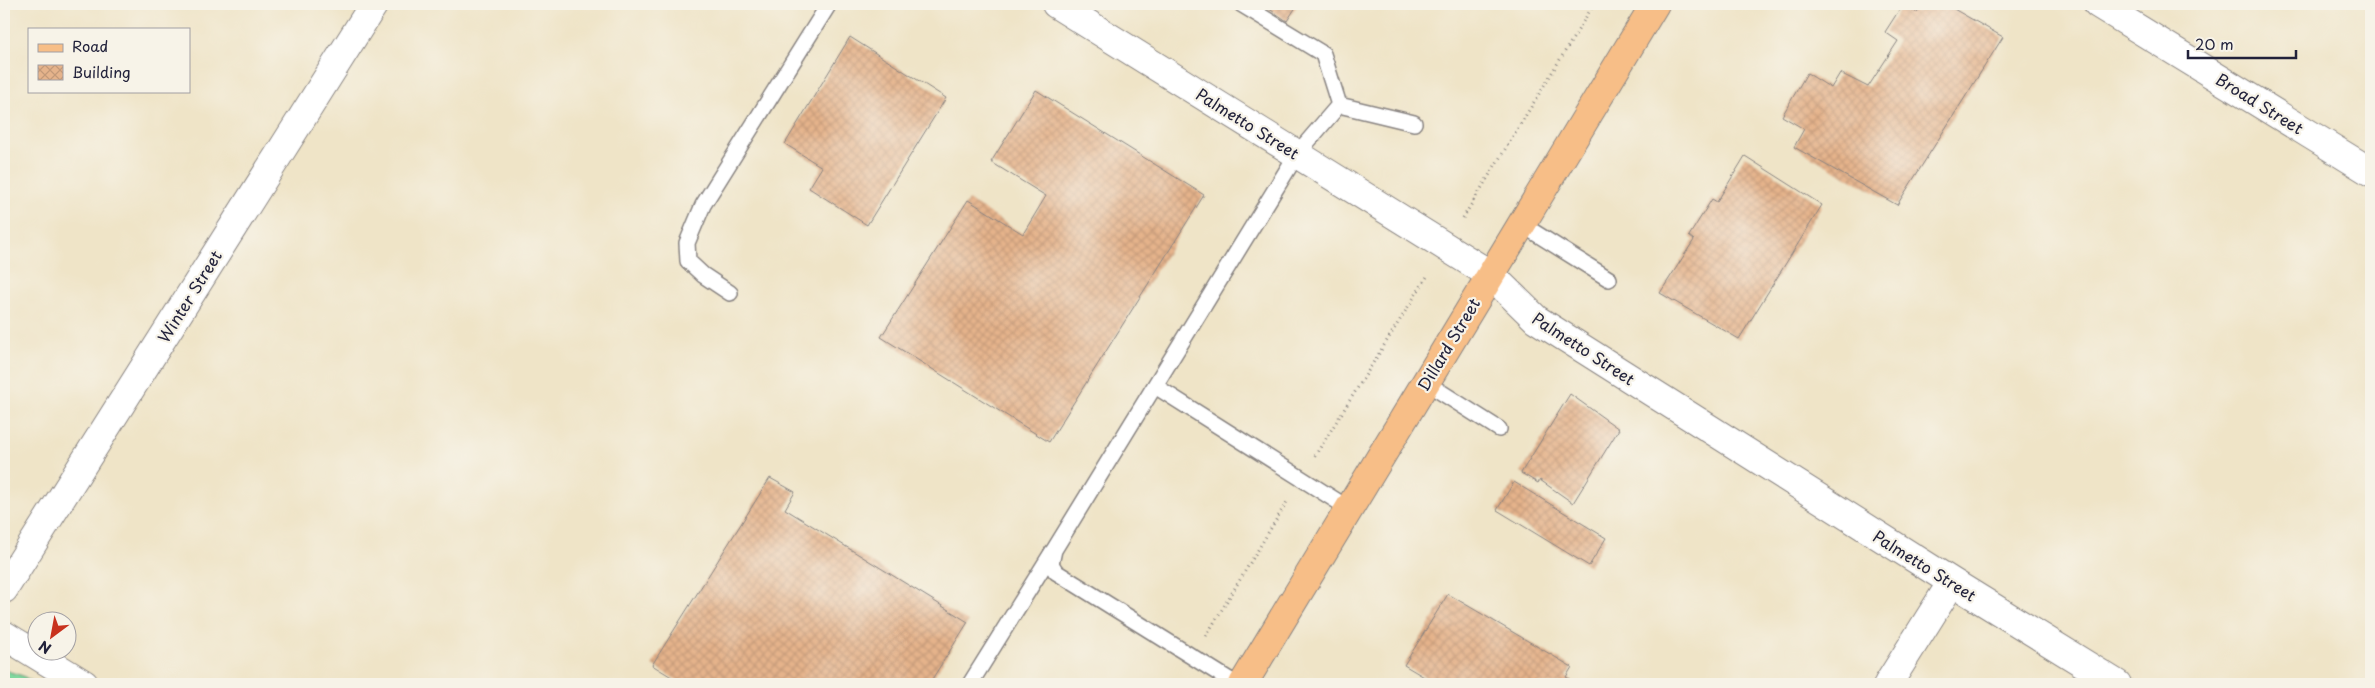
<svg xmlns="http://www.w3.org/2000/svg" width="2375" height="688" viewBox="0 0 2375 688" font-family="'Playpen Sans',sans-serif">
<defs>
<pattern id="park-tufts" width="24" height="20" patternUnits="userSpaceOnUse" patternTransform="scale(1.25)"><rect width="24" height="20" fill="#81d99f"/><path d="M3 7l-1-3M5 7V3M7 7l1-3M15 17l-1-3M17 17v-4M19 17l1-3" fill="none" stroke="#6fba8a"/></pattern>
<pattern id="building-cross-hatch" width="8" height="8" patternUnits="userSpaceOnUse" patternTransform="scale(1.25)"><rect width="8" height="8" fill="#e5b38b"/><path d="M0 0l8 8M0 8l8-8" fill="none" stroke="#c49a79"/></pattern>
</defs>
<rect width="100%" height="100%" fill="#f7f3e8"/>
<filter id="ink" filterUnits="userSpaceOnUse"><feTurbulence type="fractalNoise" baseFrequency=".02" numOctaves="2"/><feDisplacementMap in="SourceGraphic" scale="10" xChannelSelector="R" yChannelSelector="G"/><feConvolveMatrix kernelMatrix="1 2 1 2 8 2 1 2 1" color-interpolation-filters="sRGB"/></filter>
<filter id="wash" filterUnits="userSpaceOnUse"><feTurbulence type="fractalNoise" baseFrequency=".0096" numOctaves="4" result="noise"/><feDisplacementMap in="SourceGraphic" scale="20" xChannelSelector="R" yChannelSelector="G"/><feGaussianBlur stdDeviation="1.12" result="paint"/><feColorMatrix in="noise" values="0 0 0 0 0 0 0 0 0 0 0 0 0 0 0 0 0 1.4 0 .05"/><feComposite in="paint" operator="in"/></filter>
<g filter="url(#wash)">
<rect width="100%" height="100%" fill="#efe4c7"/>
<path fill="url(#park-tufts)" stroke="#527e6d" d="M4 670 23 676 36 684H4Z"/>
<g id="blocks">
<path fill="url(#building-cross-hatch)" d="M1262 4H1298L1287 21Z
M1903 4 1917 12 1923 4H1945L2003 37 1897 205 1794 147 1804 129 1782 116 1807 73 1831 88 1840 73 1868 87 1898 41 1885 32Z
M850 37 946 98 867 225 809 188 822 167 785 144Z
M1036 90 1204 195 1049 442 881 337 968 200 1023 234 1046 196 991 162Z
M1745 156 1822 205 1739 339 1660 293 1694 240 1689 236 1712 199 1717 202Z
M1570 394 1619 429 1573 503 1540 480 1538 483 1521 473Z
M770 478 795 492 785 509 968 622 929 684H683L652 665Z
M1514 482 1606 538 1589 566 1497 510Z
M1448 594 1572 667 1566 677 1571 680 1568 684H1436L1404 665Z"/>
</g>
</g>
<g filter="url(#ink)">
<use href="#blocks" fill-opacity="0" stroke="#888381" stroke-width="1"/>
<g fill="none" stroke-linecap="round" stroke-linejoin="round">
<g stroke="#888381" stroke-width="18">
<path id="service" d="M1241 4 1323 54 1339 105
M1521 224 1609 279
M730 293 703 275 688 261 687 243 703 205 829 4
M1425 382 1499 429
M1155 386 1348 508
M970 684 1053 551
M1236 684 1056 572 1051 564 1054 550 1297 154 1339 105 1414 123"/>
</g>
<g stroke="#888381" stroke-width="30">
<path id="minor" d="M1056 4 1491 275 1536 319 1952 582 2117 684
M2098 4 2371 172
M4 589 374 4
M4 635 84 684
M1888 684 1952 582"/>
</g>
<g stroke="#888381" stroke-width="30">
<path id="primary" d="M1243 684 1655 4"/>
</g>
<path stroke="#888381" stroke-width="3" stroke-dasharray="1 4" stroke-linecap="butt" d="M1463 218 1594 4
M1315 456 1428 275
M1206 636 1288 500"/>
<use href="#service" stroke="#fff" stroke-width="15"/>
<use href="#minor" stroke="#fff" stroke-width="28"/>
<use href="#primary" stroke="#f7be87" stroke-width="28"/>
</g>
</g>
<g text-anchor="middle" dominant-baseline="central" stroke-width="4.5" stroke-linejoin="round" paint-order="stroke">
<g font-size="16" fill="#22223b" stroke="#f7f3e8">
<text transform="translate(2260 103) rotate(32)">Broad Street</text>
<text transform="translate(1248 123) rotate(32)">Palmetto Street</text>
<text transform="translate(189 296) rotate(-58)">Winter Street</text>
<text transform="translate(1448 344) rotate(-59)">Dillard Street</text>
<text transform="translate(1584 348) rotate(33)">Palmetto Street</text>
<text transform="translate(1925 565) rotate(32)">Palmetto Street</text>
</g>
</g>
<rect width="2375" height="688" fill="none" stroke="#f7f3e8" stroke-width="20"/>
<rect x="28" y="28" width="162" height="65" fill="#f7f3e8" stroke="#a29fa3"/>
<rect x="38" y="44" width="25" height="8" fill="#f7be87" stroke="#a29fa3"/>
<text x="72" y="52" font-size="15" fill="#22223b">Road</text>
<rect x="38" y="65" width="25" height="15" fill="url(#building-cross-hatch)" stroke="#a29fa3"/>
<text x="72" y="78" font-size="15" fill="#22223b">Building</text>
<g transform="translate(52 636) rotate(212)"><circle r="24" fill="#f7f3e8" stroke="#a29fa3"/>
<path d="M0-4L9 19L0 12L-9 19Z" fill="#c8321e"/>
<text y="-8" font-size="14" font-weight="bold" text-anchor="middle" fill="#22223b">N</text>
</g>
<path d="M2188 50v8h108v-8" fill="none" stroke="#22223b" stroke-width="2.5"/>
<text x="2195" y="50" font-size="15" fill="#22223b" stroke="#f7f3e8" stroke-width="4" paint-order="stroke">20 m</text>
</svg>
